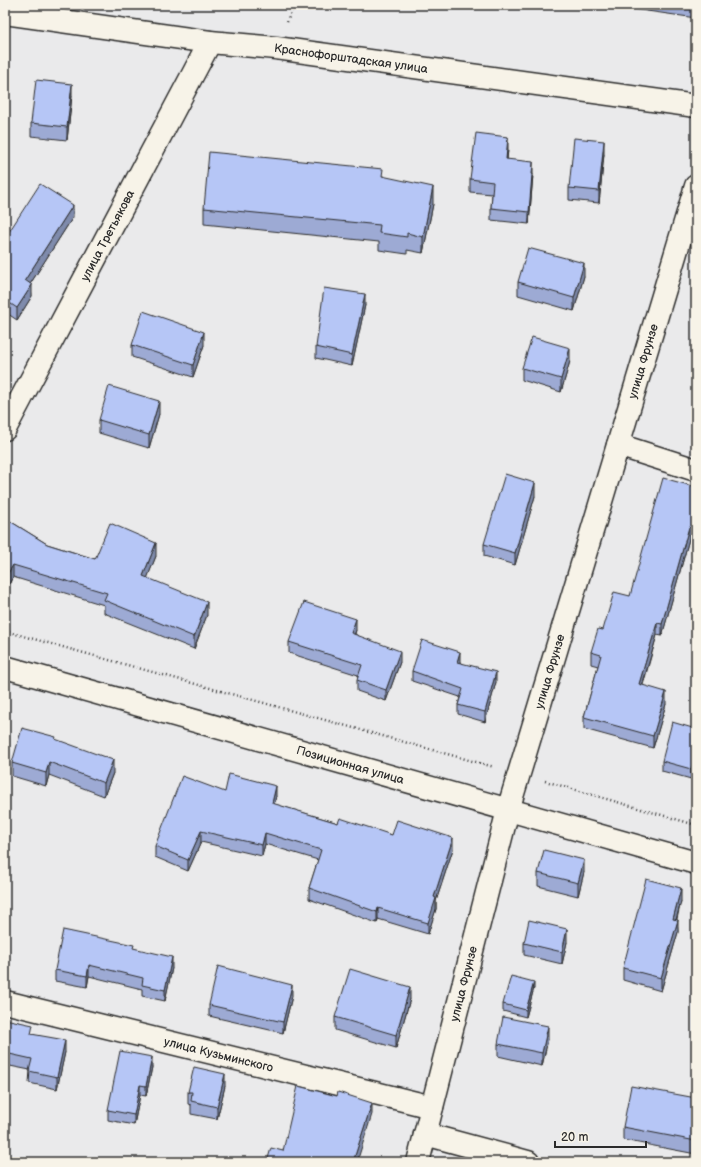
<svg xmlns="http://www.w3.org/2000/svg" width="701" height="1167" viewBox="0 0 701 1167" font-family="'Balsamiq Sans',sans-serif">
<rect width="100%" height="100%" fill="#eaeaeb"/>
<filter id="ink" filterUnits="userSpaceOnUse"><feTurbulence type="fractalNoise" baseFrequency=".025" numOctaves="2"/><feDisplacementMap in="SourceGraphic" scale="8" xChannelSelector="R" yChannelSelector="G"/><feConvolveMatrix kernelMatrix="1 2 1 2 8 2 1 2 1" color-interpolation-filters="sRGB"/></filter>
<g filter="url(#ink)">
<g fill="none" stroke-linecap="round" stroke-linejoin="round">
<g stroke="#2b2b2b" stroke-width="25">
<g id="minor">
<path id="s1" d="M5 13 210 42 276 48 696 106"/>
<path id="s2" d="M5 429 210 42"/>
<path d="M618 445 696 470"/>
<path id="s3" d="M5 667 696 863"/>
<path id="s4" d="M5 1002 432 1107"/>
<path d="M425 1134 528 1162"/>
<path id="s5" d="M418 1162 508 810 696 186"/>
</g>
</g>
<path stroke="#2b2b2b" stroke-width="2.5" stroke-dasharray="1 3" stroke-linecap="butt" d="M287 22 294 5
M5 631 494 767
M545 781 696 825"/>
<use href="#minor" stroke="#f7f3e8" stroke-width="22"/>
</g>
<path fill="#9daad4" stroke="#2b2b2b" d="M605 5H696V18Z
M72 96 67 140 31 136V123Z
M508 149 507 159 533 174 529 224 491 220V208L492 194 470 192V179Z
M604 154 599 203 569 200V188Z
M383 176 433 204 423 253 407 250V254L379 250V242L204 224V208Z
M73 217 30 284 32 296 17 320 8 314 5 320V238Z
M584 276 574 311 518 295V282Z
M365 305 352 366 316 358V347Z
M132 345H204L193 377 132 357Z
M570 361 561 392 522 380V368Z
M159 414 149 448 99 433V420Z
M696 487V541L689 539 662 636 657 635 643 685 666 704 653 748 584 729V717L598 666 591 664V652L603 630 630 596Z
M535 496 515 565 484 556V544Z
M5 518 47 544 95 559 156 556 147 578 207 615 194 649 104 613V605L13 577 5 590Z
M356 630 355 634 400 662 386 701 357 691V680L358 675 289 653V642Z
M460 662 496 682 485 722 458 714V705L460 697 412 681V671Z
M696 729V778L692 777 691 779 662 771V761Z
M56 740 113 773 104 796 49 775 46 786 12 776V763Z
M225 792 276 796 274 804 338 823 453 849 436 901V909L428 934 378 919 377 923 309 899V888L318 860 265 844 262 856 201 842 188 871 155 857V846Z
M584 872 578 896 538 886V873Z
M681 901 677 919 678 932 661 991 623 980V968Z
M567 942 562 964 524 955V943Z
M134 949 172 968 165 1001 142 996V989L89 976 87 987 55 981V970Z
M534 988 526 1017 503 1011V1004Z
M292 996 283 1033 209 1016V1005Z
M410 999 396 1048 335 1030V1017Z
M5 1019 33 1034 65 1052 57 1089 29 1083 30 1070 5 1065Z
M548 1039 542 1066 498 1056V1044Z
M152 1067 146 1096 140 1095 134 1125 108 1120V1110Z
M225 1086 217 1119 191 1114V1105L188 1104V1092Z
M696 1098V1154L623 1140V1127Z"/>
<path fill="#7f8bac" stroke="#2b2b2b" d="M72 84V96L67 140V127Z
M508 137V149L506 171V159Z
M604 141V154L599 203V191Z
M533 162V174L529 224V212Z
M433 187V204L423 253V237Z
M73 205V217L25 292V280Z
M584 263V276L574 311V298Z
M32 285V296L17 320V308Z
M365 294V305L352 366V355Z
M8 302V314L5 320V309Z
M204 332V345L193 377V365Z
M570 348V361L561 392V379Z
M159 401V414L149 448V435Z
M535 483V496L515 565V553Z
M689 527V539L662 636V624Z
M156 543V556L143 589V576Z
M13 565V577L5 590V578Z
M207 602V615L194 649V637Z
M356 619V630L351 644V633Z
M657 623V635L639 696V684Z
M400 651V662L386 701V690Z
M460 652V662L457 671V662Z
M496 672V682L485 722V712Z
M666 692V704L653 748V736Z
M113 760V773L104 796V783Z
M49 762V775L46 786V773Z
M692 766V777L691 779V769Z
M276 786V796L272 814V803Z
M201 831V842L188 871V860Z
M265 833V844L262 856V845Z
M453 838V849L436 901V909L428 934V923L434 897Z
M584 860V872L578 896V883Z
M681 888V901L673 931V919Z
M378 908V919L377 923V912Z
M678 920V932L661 991V978Z
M567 929V942L562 964V952Z
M172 957V968L165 1001V990Z
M89 965V976L87 987V976Z
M534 982V988L526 1017V1010Z
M292 985V996L283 1033V1022Z
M410 987V999L396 1048V1035Z
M548 1026V1039L542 1066V1053Z
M65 1040V1052L57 1089V1077Z
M152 1057V1067L146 1096V1086Z
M225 1074V1086L217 1119V1107Z
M140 1085V1095L134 1125V1115Z
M372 1103V1114L357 1162H353Z"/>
<path fill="#b6c6f6" stroke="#2b2b2b" d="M36 80 72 84 67 127 31 123Z
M476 133 508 137 506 159 533 162 529 212 491 208 493 182 470 179Z
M574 138 604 141 599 191 569 188Z
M209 152 383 169 382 176 433 187 423 237 407 233V237L379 233 380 225 204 208Z
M40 184 73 205 25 280 32 285 17 308 8 302 5 309V238Z
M528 248 584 263 574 298 518 282Z
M324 288 365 294 352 355 316 347Z
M143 311 204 332 193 365 132 345Z
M532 337 570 348 561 379 522 368Z
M109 386 159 401 149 435 99 420Z
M505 474 535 483 515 553 484 544Z
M663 478 696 487V529L689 527 662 624 657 623 639 684 666 692 653 736 584 717 601 655 591 652 598 629 603 630 614 592 630 596Z
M5 518 47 544 95 559 110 523 156 543 143 576 207 602 194 637 104 600 107 593 13 565 5 578Z
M304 602 356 619 351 633 400 651 386 690 357 680 362 665 289 642Z
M422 640 460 652 457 662 496 672 485 712 458 705 463 689 412 671Z
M672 722 696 729V767L692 766 691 769 662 761Z
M22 728 56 737 55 739 113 760 104 783 49 762 46 773 12 763Z
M229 774 276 786 272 803 338 823 340 818 392 835 397 820 453 838 434 897 436 898 428 923 378 908 377 912 309 888 321 850 265 833 262 845 201 831 188 860 155 846 182 776 225 792Z
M544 850 584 860 578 883 538 873Z
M646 879 681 888 673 919 678 920 661 978 623 968Z
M529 920 567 929 562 952 524 943Z
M63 930 134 945 133 948 172 957 165 990 142 985 143 978 89 965 87 976 55 970Z
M218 966 292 985 283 1022 209 1005Z
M350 969 410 987 396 1035 335 1017Z
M511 976 534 982 526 1010 503 1004Z
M503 1017 548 1026 542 1053 498 1044Z
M5 1019 33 1025 31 1034 65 1040 57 1077 29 1071 32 1059 5 1053Z
M120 1051 152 1057 146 1086 140 1085 134 1115 108 1110Z
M194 1067 225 1074 217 1107 191 1101 192 1092H188Z
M298 1086 337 1096 338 1092 372 1103 353 1162H267L271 1148 283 1151Z
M631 1086 696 1098V1141L623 1127Z"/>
</g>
<g text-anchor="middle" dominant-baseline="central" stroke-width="3" stroke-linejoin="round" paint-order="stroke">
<g font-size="12" fill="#2b2b2b" stroke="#f7f3e8">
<text stroke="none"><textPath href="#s1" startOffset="349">Краснофорштадская улица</textPath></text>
<text stroke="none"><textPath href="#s2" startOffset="219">улица Третьякова</textPath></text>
<text stroke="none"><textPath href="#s5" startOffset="832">улица Фрунзе</textPath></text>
<text stroke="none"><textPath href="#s5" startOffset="508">улица Фрунзе</textPath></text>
<text stroke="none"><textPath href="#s3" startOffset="359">Позиционная улица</textPath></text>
<text stroke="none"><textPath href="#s5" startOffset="184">улица Фрунзе</textPath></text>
<text stroke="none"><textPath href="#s4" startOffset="220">улица Кузьминского</textPath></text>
</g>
</g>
<rect width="701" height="1167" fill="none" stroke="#f7f3e8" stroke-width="20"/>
<rect x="10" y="10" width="681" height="1147" fill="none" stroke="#2b2b2b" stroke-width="1.5" filter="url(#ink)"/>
<path d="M555 1141v6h91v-6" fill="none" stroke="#2b2b2b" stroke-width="2"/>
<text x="561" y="1141" font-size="12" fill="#2b2b2b" stroke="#f7f3e8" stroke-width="3" paint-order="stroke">20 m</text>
</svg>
